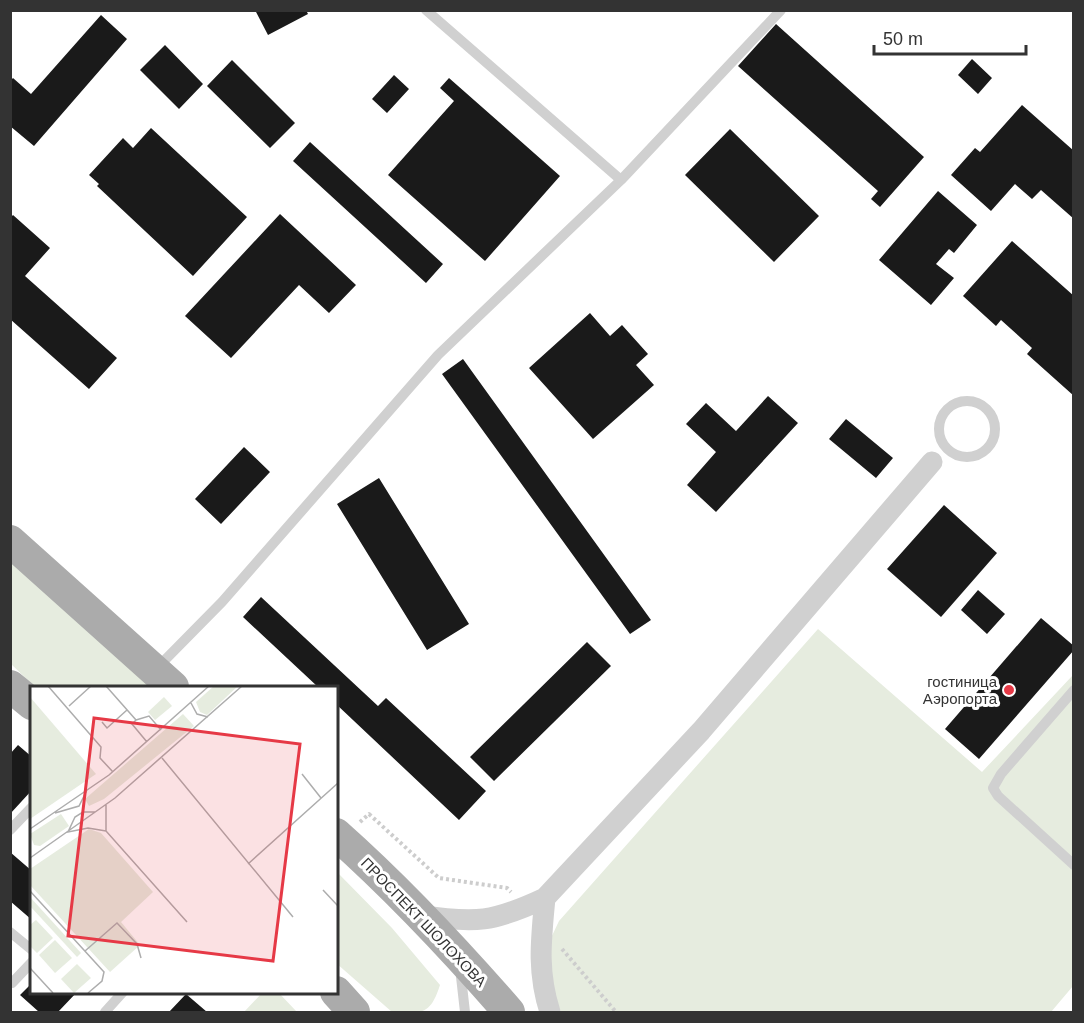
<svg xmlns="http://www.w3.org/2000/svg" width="1084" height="1023" viewBox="0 0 1084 1023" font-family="Arial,sans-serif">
<rect width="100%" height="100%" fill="#fff"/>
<path fill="#e6ecdf" d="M10 558 150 687H35L11 664Z
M818 629 982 772 1073 675V986L1051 1012H561L547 982 550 940 559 921Z
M336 871 392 928 440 985C430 1016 422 1013 392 1012L336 963Z
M263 992H278L297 1012H244Z"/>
<path fill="#1a1a1a" d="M255 10H306L308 14 268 35Z
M101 15 127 39 34 146 10 126V81L13 78 31 94Z
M776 24 924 157 880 207 871 199 878 191 738 66Z
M165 45 203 84 179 109 140 70Z
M972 59 992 78 978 94 958 75Z
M232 60 295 123 270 148 207 86Z
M394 75 409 89 387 113 372 99Z
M449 78 560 176 485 261 388 175 454 101 440 88Z
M1022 105 1074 151V219L1041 190 1032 199 1015 184 991 211 951 175 975 148 980 152Z
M151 128 247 217 193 276 97 186 99 184 89 175 123 138 133 148Z
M730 129 819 216 774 262 685 175Z
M310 142 443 264 426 283 293 161Z
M938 191 977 225 954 253 949 249 936 264 954 278 931 305 879 260Z
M280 214 356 285 329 313 299 285 231 358 185 316Z
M13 215 50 248 25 276 117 358 89 389 10 319V218Z
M1012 241 1074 296V396L1027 354 1032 348 1001 320 996 326 963 296Z
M590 313 610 336 622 325 648 354 636 365 654 385 593 439 529 368Z
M463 359 651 620 630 634 442 374Z
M768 396 798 423 716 512 687 485 716 452 686 424 706 403 736 431Z
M846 419 893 458 876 478 829 439Z
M244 447 270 472 221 524 195 499Z
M379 478 469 624 427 650 337 504Z
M944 505 997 553 941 617 887 569Z
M978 590 1005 614 987 634 961 610Z
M261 597 378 706 386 698 486 791 459 820 336 704V687H318L243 617Z
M1041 618 1074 646V650L979 759 945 729Z
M587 642 611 666 494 781 470 757Z
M18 745 32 757V790L10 814V754Z
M10 852 32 871V920L10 901Z
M32 983V992H77L58 1012H39L20 995Z
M186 994 207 1012H169Z"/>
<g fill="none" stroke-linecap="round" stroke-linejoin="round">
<path stroke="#cdcdcd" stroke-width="4" stroke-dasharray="3 3" stroke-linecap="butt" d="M360 822 369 814 439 878 507 888 511 892
M562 949 616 1012"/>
<path stroke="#d0d0d0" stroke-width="10" d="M426 10 621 180
M939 429a28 28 0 1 1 56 0a28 28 0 1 1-56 0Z
M157 668 222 602 438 355 621 180 781 10
M1074 690 1001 774 993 788 998 796 1074 865
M10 830 32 807
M10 932 32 950
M460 968 465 1012
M12 983 32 962
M105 1012 123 992"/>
<path stroke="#d0d0d0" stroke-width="21" d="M545 898C541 940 537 972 550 1012
M420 915C475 924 494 922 545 898L701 731 932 462"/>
<path stroke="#ababab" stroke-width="32" d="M10 541 173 687
M10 686 32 704
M336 834C398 889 455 950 509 1012
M336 992 354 1012"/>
</g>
<circle fill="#e63946" stroke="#fff" stroke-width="2" cx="1009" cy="690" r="6"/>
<g text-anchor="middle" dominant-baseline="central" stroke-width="6" stroke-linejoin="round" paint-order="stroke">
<g font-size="15" fill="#333" stroke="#fff" text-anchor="end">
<text x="997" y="681">гостиница<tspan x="997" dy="17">Аэропорта</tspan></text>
</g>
<g font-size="15" fill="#333" stroke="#fff">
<text transform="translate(424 922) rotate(46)">ПРОСПЕКТ ШОЛОХОВА</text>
</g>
</g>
<g transform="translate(30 686)">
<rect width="308" height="308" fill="#fff"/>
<path d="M184 0H208L177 29 170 26 166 16ZM0 11 66 88 0 133ZM134 11 142 20 125 34 118 26ZM153 28 164 40 74 113 59 120 55 113ZM31 128 39 140 10 160 4 159 0 148ZM59 143 71 147 123 206 91 236 110 259 80 286 0 199V183ZM0 211 51 267 47 271 0 220ZM6 234 23 252 7 267 0 260V239ZM25 254 42 272 25 287 9 269ZM47 278 61 292 44 307 31 293Z" fill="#e6ecdf"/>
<path fill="none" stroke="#adadad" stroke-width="1.5" d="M18 0 71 61 70 72 83 86M76 0 106 34 102 38 117 56M161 17 167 28 178 31M39 20 61 0M106 34 119 30 131 44M72 36 77 42 97 24M132 72 263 231M272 88 291 112M76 119V145L157 236M65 126H53L45 131 38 146 58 142 76 145M25 127 49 120 57 104M0 143 79 89 179 0M0 172 85 112 212 0M218 178 308 97M293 204 308 220M0 205 74 286 72 295 58 307M55 265 87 237 107 258 111 272M0 282 23 307"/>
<path fill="#e63946" fill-opacity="0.15" stroke="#e63946" stroke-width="3" d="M64 32 270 58 243 275 38 250Z"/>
<rect width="308" height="308" fill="none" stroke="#333" stroke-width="3"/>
</g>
<rect width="1084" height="1023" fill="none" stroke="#333333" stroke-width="24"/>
<path d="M874 45v9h152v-9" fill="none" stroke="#333333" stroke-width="3"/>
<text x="883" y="45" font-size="18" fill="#333333" stroke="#ffffff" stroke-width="4.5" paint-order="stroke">50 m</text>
</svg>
